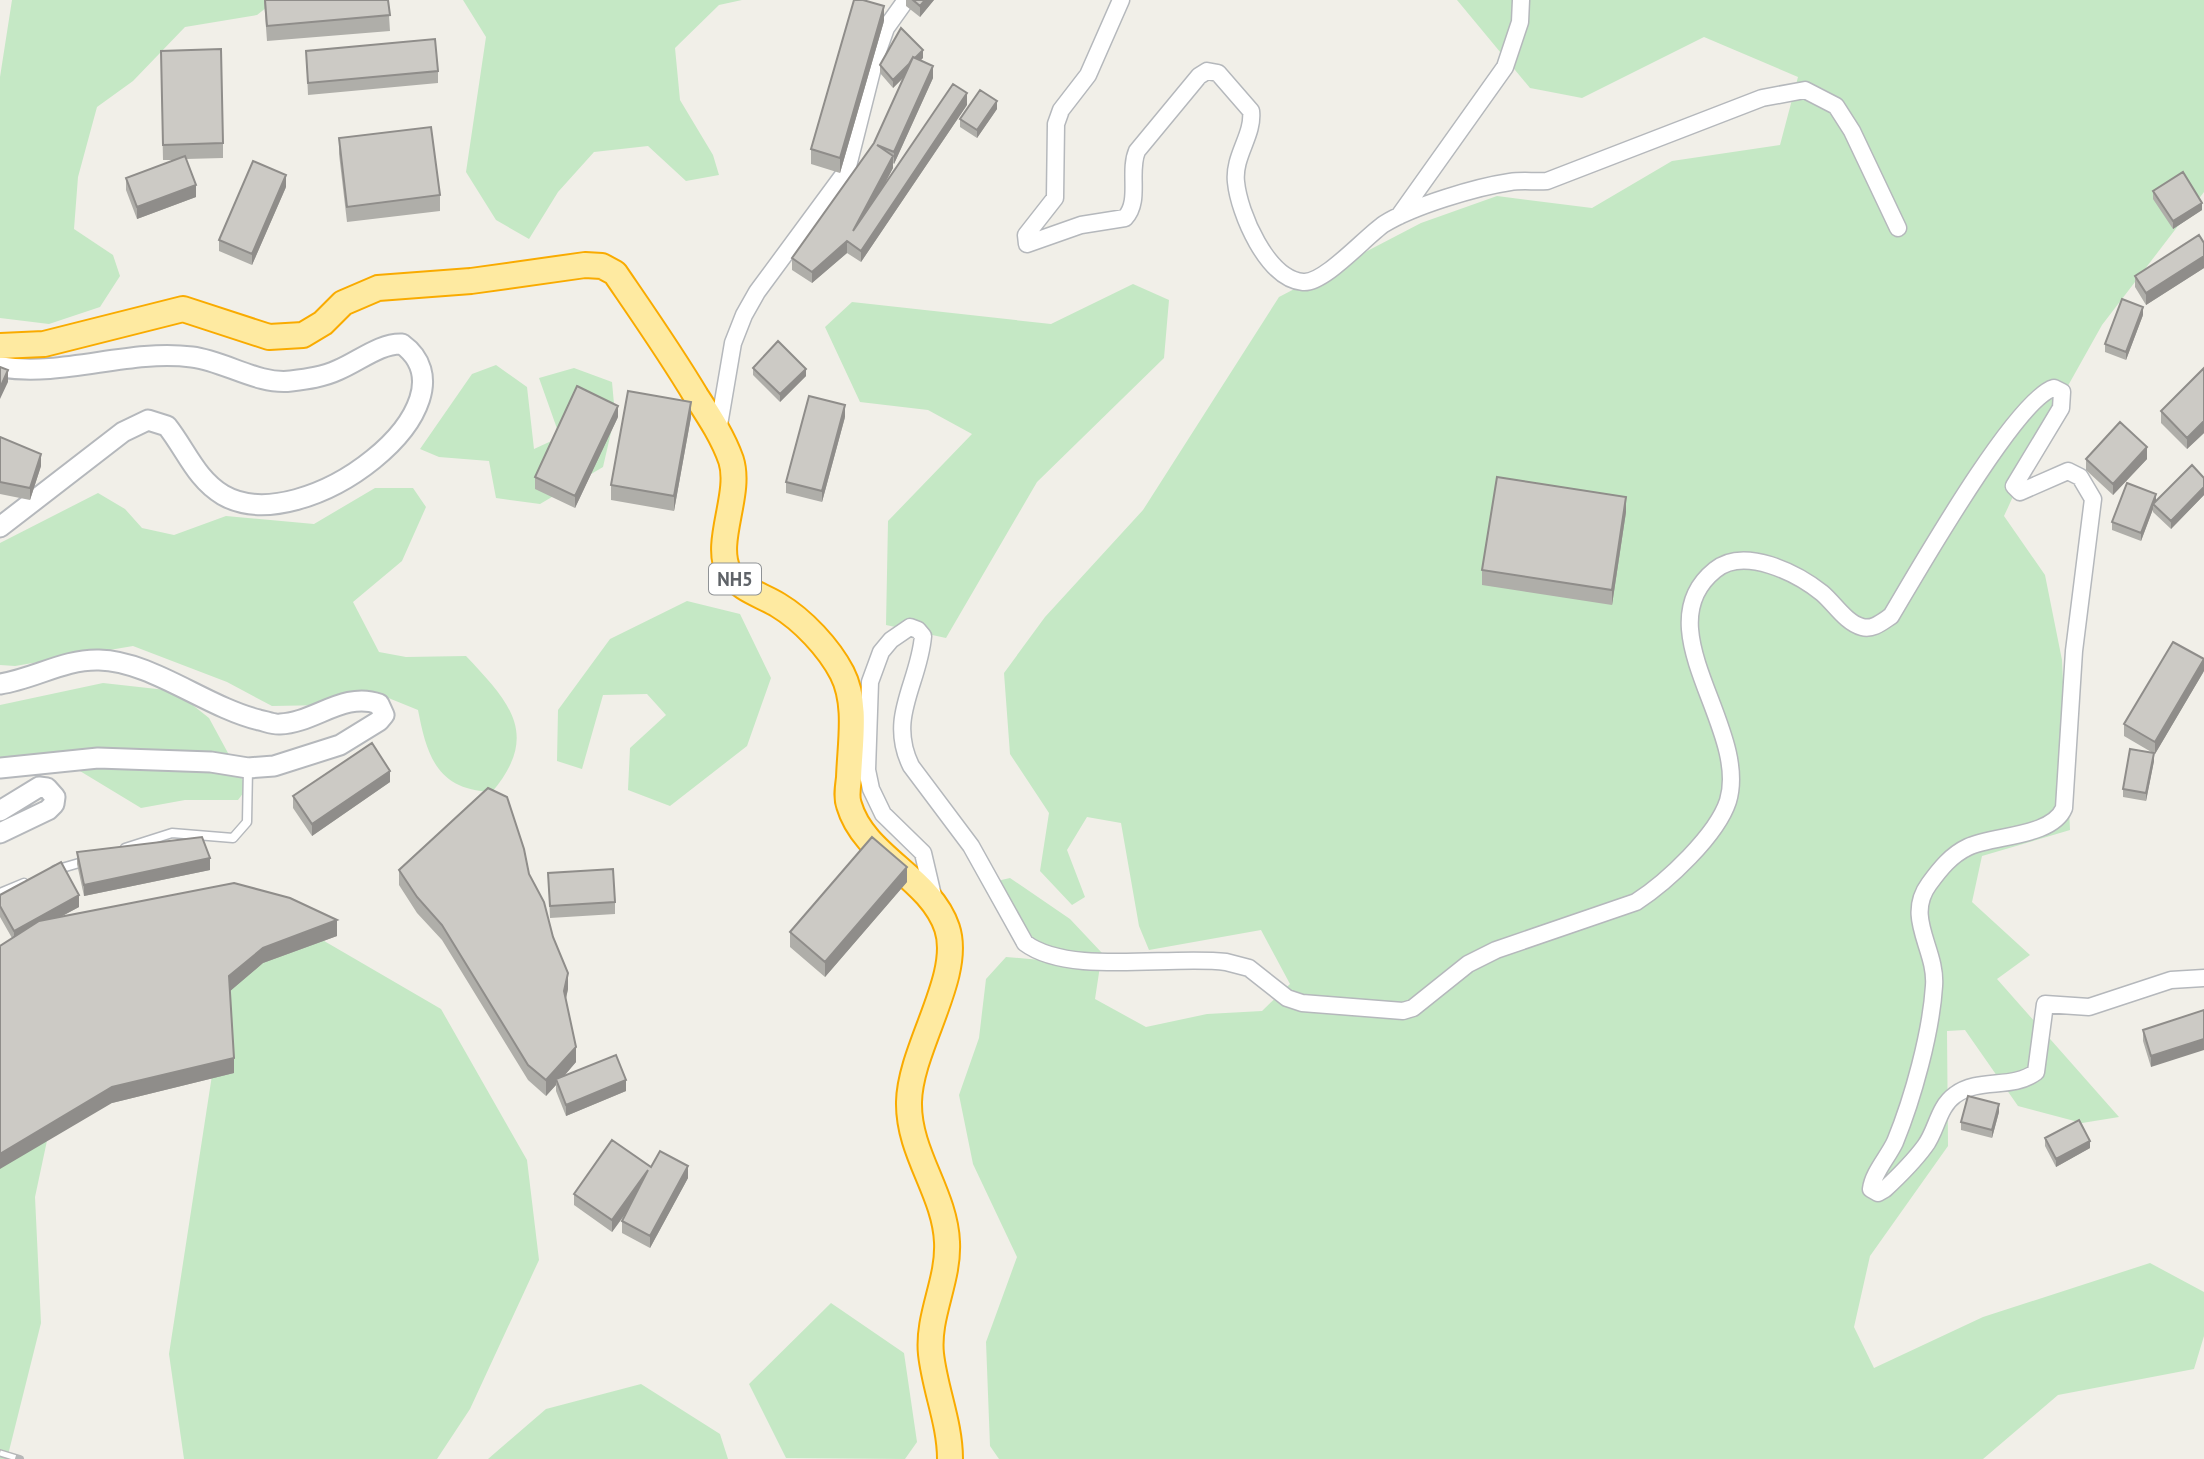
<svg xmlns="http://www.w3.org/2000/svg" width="2204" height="1459" viewBox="0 0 2204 1459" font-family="'PT Sans',sans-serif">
<rect width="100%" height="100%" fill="#f1efe8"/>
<path fill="#c5e8c5" d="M12 0H276L257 15 185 27 133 81 97 107 78 177 74 229 113 255 120 276 100 307 49 324 0 318V77Z
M463 0H742L719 5 675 48 680 100 713 155 719 175 686 181 648 146 594 152 558 192 529 239 496 220 466 172 486 37Z
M1457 0H2204V192L2102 325 2046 425 2004 516 2045 575 2062 660 2070 830 1982 856 1972 902 2030 955 1997 979 2119 1117 2082 1123 2018 1106 1965 1030 1947 1031 1948 1146 1870 1256 1854 1327 1874 1368 1983 1317 2150 1263 2204 1292V1336L2194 1369 2058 1395 1983 1459H999L990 1446 986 1342 1017 1257 973 1164 959 1095 979 1038 986 979 1006 957 1052 961 1015 927 997 881 1010 878 1070 919 1102 953 1095 999 1146 1027 1207 1014 1262 1011 1290 984 1261 930 1149 950 1139 926 1121 823 1087 817 1067 850 1085 897 1072 905 1040 871 1049 813 1010 754 1004 673 1045 617 1143 510 1279 297 1421 223 1497 196 1592 208 1672 161 1780 145 1798 77 1704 37 1582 98 1530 88Z
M1133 284 1169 300 1164 358 1037 482 946 638 886 625 888 521 972 434 928 410 860 402 825 327 852 302 1051 324Z
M496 365 527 387 534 449 560 437 539 378 574 368 612 382 615 415 603 467 540 504 496 498 489 461 439 457 420 449 472 374Z
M375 488H413L426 507 402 561 353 602 379 652 406 657 466 656C509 702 541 734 492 792 437 790 427 756 418 710L386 697 328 705 272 706 227 682 133 646 15 666 0 665V543L98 493 125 509 142 528 174 535 226 516 314 524Z
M687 601 740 614 771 678 747 746 670 806 628 790 630 748 666 715 647 694 603 695 582 769 557 761 558 710 610 639Z
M103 683 175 691 209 718 247 788 238 800H185L141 808 70 765 0 779V705Z
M319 938 441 1009 527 1160 539 1260 470 1409 437 1459H184L169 1354 227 978Z
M55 1103 35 1197 41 1323 7 1459H0V1117Z
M831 1303 904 1353 917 1442 905 1459 786 1458 749 1384Z
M641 1384 720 1434 728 1459H488L546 1409Z"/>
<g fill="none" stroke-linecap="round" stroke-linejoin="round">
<g stroke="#b5b8bc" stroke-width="11">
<path id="service" d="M125 848 172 833 233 838 247 822 248 768
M55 870 86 861
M0 893 24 883"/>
</g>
<g stroke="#b5b8bc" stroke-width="19">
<path id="minor" d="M1121 0 1088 75 1061 110 1056 124 1055 198 1026 235 1027 244 1081 225 1125 218C1141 201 1128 172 1137 151L1199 76 1207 71 1218 73 1251 111C1254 135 1233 156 1236 182 1239 213 1267 279 1303 282 1324 284 1365 237 1384 224 1413 206 1476 187 1510 182 1522 180 1535 182 1547 181L1762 98 1805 90 1836 106 1852 131 1898 228
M1399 216 1505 67 1520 22 1521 0
M718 431 733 343 744 315 757 292 847 170 875 59 886 28 906 0
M934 900 923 853 883 814 871 789 867 770 870 682 881 652 891 640 910 627 918 630 923 636C919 684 887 717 911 766L971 846 1025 943C1069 976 1170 955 1226 962L1249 968 1287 998 1302 1003 1403 1011 1413 1008 1468 964 1496 950 1636 902C1667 882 1717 835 1728 801 1750 728 1643 628 1715 570 1744 546 1797 573 1822 593 1834 603 1846 623 1862 627 1873 630 1882 622 1891 616 1915 576 2016 398 2054 388L2062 392 2061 408 2014 486 2020 492 2068 471 2080 477 2093 499 2074 651 2064 808C2052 837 1994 835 1968 847 1951 855 1940 869 1929 884 1904 918 1937 949 1934 986 1931 1033 1913 1098 1895 1142 1888 1157 1873 1173 1871 1189L1878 1193 1885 1189C1899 1176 1914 1161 1925 1146 1937 1130 1938 1107 1955 1095 1979 1077 2012 1090 2036 1072L2045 1004 2089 1007 2171 980 2204 978"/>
</g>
<g stroke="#b5b8bc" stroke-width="23">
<path id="tertiary" d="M0 367C65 377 127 349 192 357 225 361 258 385 291 381 307 379 323 377 338 370 358 362 380 343 402 344 483 403 304 542 223 495 196 479 186 450 167 426L148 420 123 432 0 527
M0 684C34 679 64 659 99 660 151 661 206 707 259 720 265 721 274 725 280 724 314 723 344 691 379 704L384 715 379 721 340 745 274 766 248 768 211 762 98 758 0 768
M0 811 39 787 47 788 55 797 54 804 48 810 0 833"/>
</g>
<g stroke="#f9ab00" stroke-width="28">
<path id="trunk" d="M0 346 44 344 183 309 269 337 303 335 323 323 343 303 378 288 471 281 585 265 602 266 615 273C643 314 671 354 696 396 709 416 723 437 731 460 742 494 713 543 729 572 740 590 762 595 778 605 803 620 829 648 842 673 858 704 850 744 849 778 848 786 846 797 849 805 864 857 930 877 947 928 963 976 910 1048 909 1102 908 1153 945 1193 947 1242 949 1281 927 1316 931 1354 935 1390 950 1423 950 1459"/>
</g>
<use href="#service" stroke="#fff" stroke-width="8"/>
<use href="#minor" stroke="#fff" stroke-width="16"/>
<use href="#tertiary" stroke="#fff" stroke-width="19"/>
<use href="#trunk" stroke="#feeaa1" stroke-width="24"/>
<g stroke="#b6b7b8" stroke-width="8">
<path id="rail" d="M0 1453 20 1459"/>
</g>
<use href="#rail" stroke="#fff" stroke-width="5" stroke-dasharray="16" stroke-linecap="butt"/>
</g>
<path fill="#afaea9" d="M264 0H388L390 31 267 41Z
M906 0H934L920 17 906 6Z
M884 21 840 173 811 164V149Z
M306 51 438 71V83L308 95Z
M923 58 920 60 933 78 894 164 893 163V168L883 187 967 105 861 262 847 253 812 283 792 270V258L874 143 903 78 893 88 880 73V65Z
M161 67 223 143V158L186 159 196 197 137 219 126 190V178L174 160H163Z
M997 109 977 138 960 127V119Z
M339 138 440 195V211L347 222 339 154Z
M286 187 252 265 219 251V240Z
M2153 191 2202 210 2173 229 2153 199Z
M2204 243V268L2146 305 2135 287V276Z
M2143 315 2126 360 2105 352V344Z
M753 368 806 376 780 402 753 375Z
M2204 368V433L2187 449 2161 423V411Z
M618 417 575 508 535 489V477Z
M691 417 674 511 611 500V485Z
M845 417 822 502 786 493V482Z
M0 437 41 466 30 500 0 494Z
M2086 459H2147L2113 495 2086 470Z
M2204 478V495L2171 529 2153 512V509L2141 541 2112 530V522Z
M1626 512 1612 605 1482 585V570Z
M2204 671 2155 754 2154 753V761L2146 801 2123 797V789L2153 753 2124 736V724Z
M390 782 312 836 293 808V796Z
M77 852 210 870 84 896 77 864Z
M399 870 529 874 553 937 568 989 566 999 576 1062 564 1076 626 1091 566 1116 556 1091V1085L546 1096 528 1080 442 940 417 913 399 885Z
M548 873 615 902V914L550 918Z
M907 882 825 977 790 947V932Z
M0 895 79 907 60 917 337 936 263 963 230 991 234 1073 112 1103 12 938 0 917Z
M2204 1010 2151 1067 2143 1041V1030Z
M1999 1112 1992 1138 1961 1130V1122Z
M2045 1138 2090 1148 2056 1167 2045 1146Z
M651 1167 688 1178 650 1248 622 1233V1221L627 1212 612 1232 574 1205V1194Z"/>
<path fill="#8f8d8a" d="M925 0H934L920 17V6Z
M884 6V21L840 173V158Z
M923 50V58L893 88V80Z
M933 66V78L894 164V152Z
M967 93V105L861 262V251Z
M997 101V109L977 138V130Z
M893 156V168L853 243V231Z
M286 175V187L252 265V254Z
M196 185V197L137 219V207Z
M2202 203V210L2173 229V221Z
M847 241V253L812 283V272Z
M2204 256V268L2146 305V293Z
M2143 307V315L2126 360V352Z
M806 369V376L780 402V394Z
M8 370V382L0 399V388Z
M691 402V417L674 511V496Z
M845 405V417L822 502V491Z
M618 406V417L575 508V496Z
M2204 421V433L2187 449V438Z
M2147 447V459L2113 495V484Z
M41 454V466L30 500V488Z
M2204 487V495L2171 529V521Z
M2156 494V502L2153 504V509L2141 541V533Z
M1626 497V512L1612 605V590Z
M2204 659V671L2155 754V742Z
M2154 753V761L2146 801V793Z
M390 771V782L312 836V824Z
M210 858V870L84 896V885Z
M907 867V882L825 977V962Z
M79 895V907L14 942V931Z
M337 920V936L263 963 229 992V976L263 948Z
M568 973V989L564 1006V991Z
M2204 1039V1050L2151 1067V1056Z
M576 1047V1062L558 1083 556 1079V1085L546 1096V1080Z
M234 1058V1073L112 1103 0 1169V1154L112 1087Z
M626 1080V1091L566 1116V1105Z
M1999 1104V1112L1992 1138V1130Z
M2090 1141V1148L2056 1167V1159Z
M688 1166V1178L650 1248V1236Z
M648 1170V1182L612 1232V1220Z"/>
<path fill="#cccac5" stroke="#8f8d8a" stroke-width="2" d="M265 0H388L390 15 267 26Z
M854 0H863L884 6 840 158 811 149Z
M913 0H925L920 6Z
M901 28 923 50 915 58 913 57 909 64 893 80 880 65Z
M435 39 438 71 308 83 306 51Z
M221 49 223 143 163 145 161 51Z
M913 57 933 66 894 152 877 145 893 156 853 231 953 84 967 93 861 251 847 241 812 272 792 258 874 143Z
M980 90 997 101 977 130 960 119Z
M431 127 440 195 347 207 339 138Z
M185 156 196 185 137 207 126 178Z
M253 161 286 175 252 254 219 240Z
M2183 172 2202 203 2173 221 2153 191Z
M2199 235 2204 243V256L2146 293 2135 276Z
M2122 299 2143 307 2126 352 2105 344Z
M778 341 806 369 780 394 753 368Z
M0 367 8 370 0 388Z
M2204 368V421L2187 438 2161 411Z
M577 386 618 406 575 496 535 477Z
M628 391 691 402 674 496 611 485Z
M809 396 845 405 822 491 786 482Z
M2120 422 2147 447 2113 484 2086 459Z
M0 437 41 454 30 488 0 482Z
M2192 465 2204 478V487L2171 521 2153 504Z
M1497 477 1626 497 1612 590 1482 570Z
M2127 483 2156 494 2141 533 2112 522Z
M2173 642 2204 659 2155 742 2124 724Z
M372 743 390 771 312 824 293 796Z
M2130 749 2154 753 2146 793 2123 789Z
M488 788 507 797 524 849 529 874 544 902 553 937 568 973 564 991 576 1047 546 1080 528 1065 442 925 417 897 399 870Z
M202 837 210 858 84 885 77 852Z
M872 837 907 867 825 962 790 932Z
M61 862 79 895 14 931 0 906V895Z
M613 869 615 902 550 906 548 873Z
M234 883 290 898 337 920 263 948 229 976 234 1058 112 1087 0 1154V946L39 921Z
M2204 1010V1039L2151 1056 2143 1030Z
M616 1055 626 1080 566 1105 556 1079Z
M1968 1096 1999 1104 1992 1130 1961 1122Z
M2079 1120 2090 1141 2056 1159 2045 1138Z
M612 1140 651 1167 660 1151 688 1166 650 1236 622 1221 648 1170 612 1220 574 1194Z"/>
<g text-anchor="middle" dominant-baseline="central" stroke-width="6" stroke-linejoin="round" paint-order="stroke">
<rect fill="#fff" stroke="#8f9295" stroke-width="2" x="709" y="563.5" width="52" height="31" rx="5"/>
<g font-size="19" font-weight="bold" fill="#5f6368">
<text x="735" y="579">NH5</text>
</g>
</g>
</svg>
